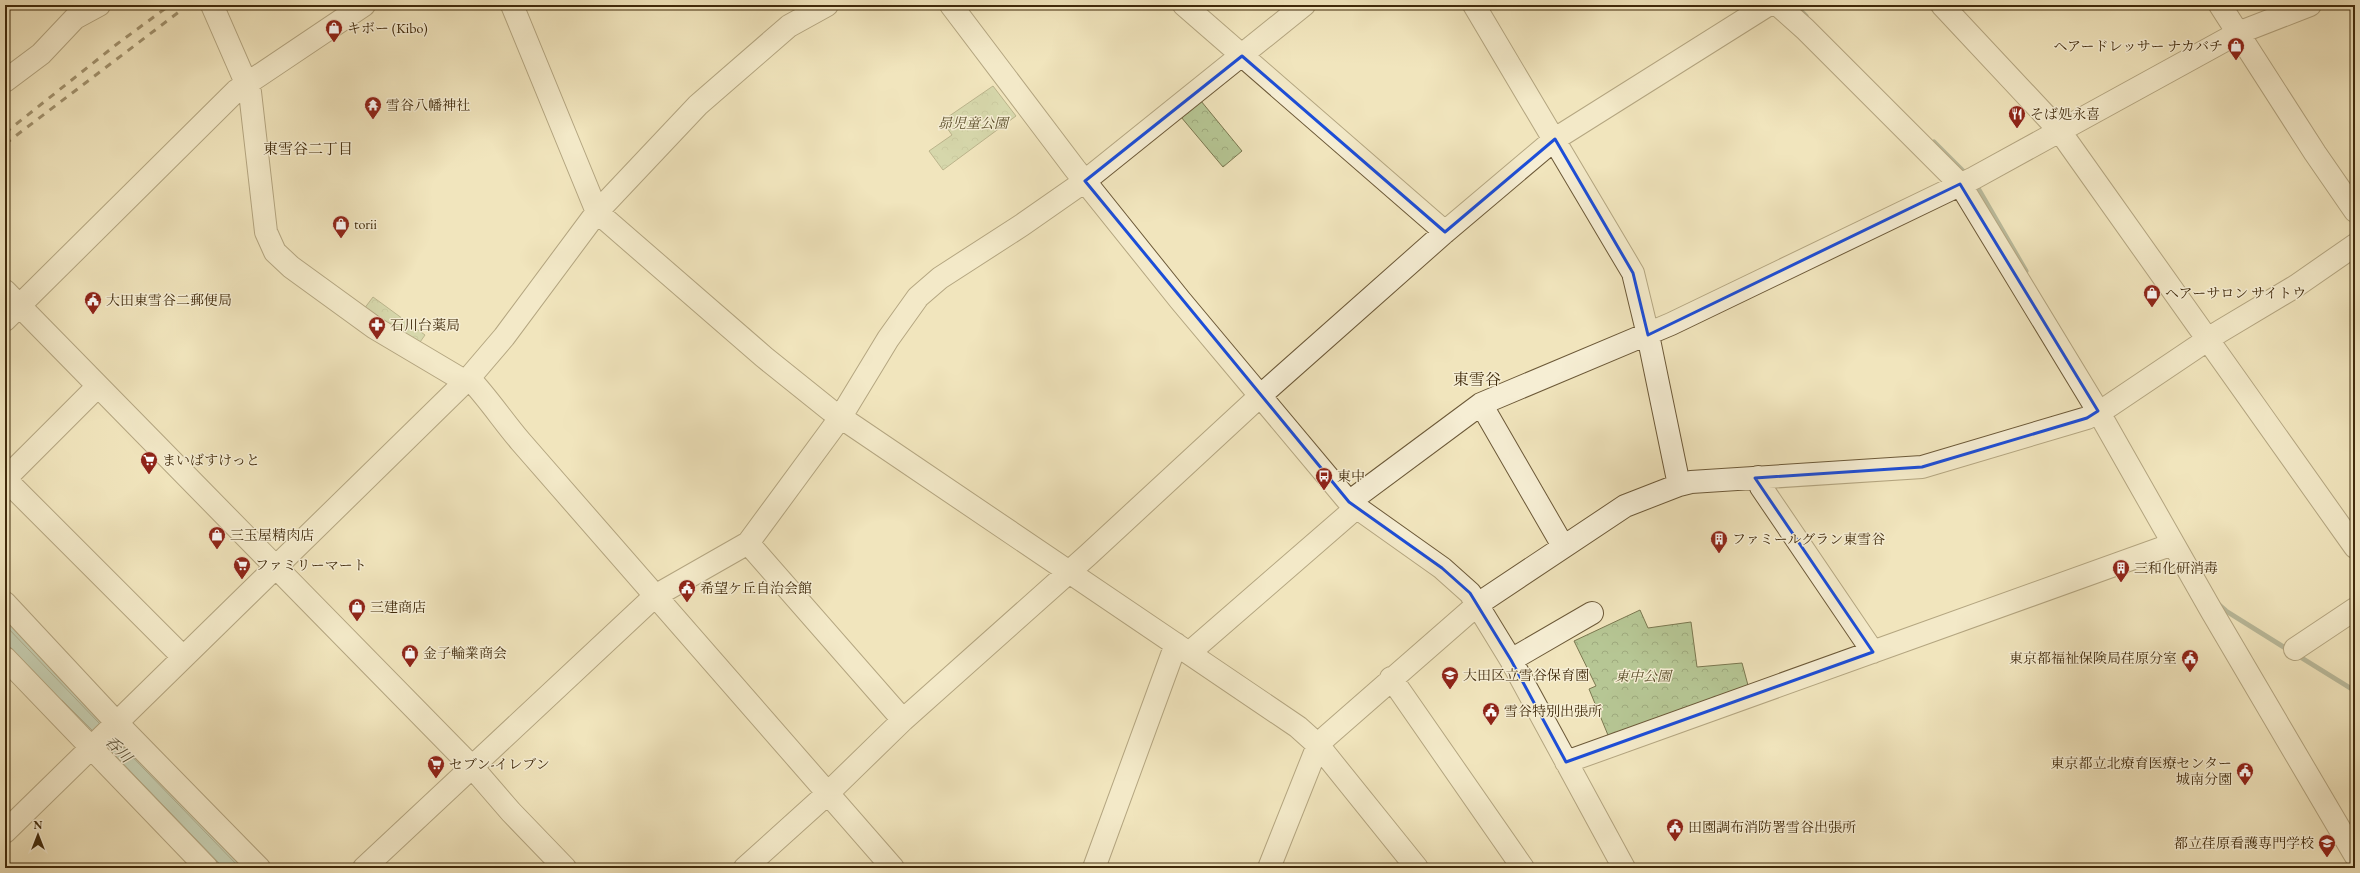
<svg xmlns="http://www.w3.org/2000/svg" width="2360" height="873" viewBox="0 0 2360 873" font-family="'EB Garamond','Noto Serif JP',serif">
<defs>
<pattern id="park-crowns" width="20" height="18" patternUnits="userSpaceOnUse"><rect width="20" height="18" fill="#b6c694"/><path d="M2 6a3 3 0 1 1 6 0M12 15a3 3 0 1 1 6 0" fill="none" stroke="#9eaa7e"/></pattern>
</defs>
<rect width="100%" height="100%" fill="#f1e5bd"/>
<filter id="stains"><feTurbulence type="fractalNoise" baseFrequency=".005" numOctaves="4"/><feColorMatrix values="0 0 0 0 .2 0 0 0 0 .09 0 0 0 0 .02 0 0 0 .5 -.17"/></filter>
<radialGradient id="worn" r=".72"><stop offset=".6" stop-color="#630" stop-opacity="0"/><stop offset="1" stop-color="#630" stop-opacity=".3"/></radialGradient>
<path fill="url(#park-crowns)" stroke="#7b7850" d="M993 86 1016 116 943 170 929 151 952 135 942 121Z
M1201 101 1242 151 1223 167 1181 117Z
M373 297 425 335 418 345 364 309Z
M1640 610 1648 628 1691 622 1697 667 1742 663 1749 689 1610 740 1589 689 1596 686 1574 641Z"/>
<path fill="#9bbfb2" stroke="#77836f" d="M5 619 245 868H219L5 647Z"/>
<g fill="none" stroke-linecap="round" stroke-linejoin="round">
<path stroke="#6e745e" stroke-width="1" d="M5 625 99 723
M62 700 92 730
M116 740 240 868
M108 748 220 864 221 868"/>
<path stroke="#77836f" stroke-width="5" d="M1795 5 1806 16
M1934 142 1968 176
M1975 183 2026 271
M2218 604 2226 611 2290 651
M2297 655 2355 691"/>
<g stroke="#6c5938" stroke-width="24">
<path id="minor" d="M212 5 250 92 266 232 275 252 291 267 375 328 466 382
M512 5 597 212 764 357 830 410 1298 727 1318 745 1417 868
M951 5 1075 169 1180 300 1349 502 1442 568 1470 593 1511 660 1624 868
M1184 5 1445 232
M1474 5 1633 273 1648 335 1679 485
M1778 5 1805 29 1960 184 2098 411 2211 610 2355 855
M1942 5 2059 130 2355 547
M2220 5 2315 153 2355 211
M5 81 41 54 75 18 99 5
M5 291 473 768 511 812 565 868
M5 320 236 91 364 5
M469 378C488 398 503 421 521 442L893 868
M1481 404 1563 546
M1758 477 1761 487 1873 652
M5 479 183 657
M5 479 98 386
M1349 502 1481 404 1671 324 1974 178 2238 33 2310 5
M748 543 903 720
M5 603 116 722 259 868
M2295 649 2355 609
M1189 653 1356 508
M5 658 207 868
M1511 660 1592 613
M1391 678 1523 868
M1566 762 2173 544
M5 832 469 378 504 337 597 212 698 105 789 26 827 5
M364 868 655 596 748 543 840 418 888 339 918 297 940 278 1022 225 1085 181 1304 5
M745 868 827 794 903 720 1088 555 1260 396 1445 232 1555 139 1768 5
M1094 868 1176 644
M1269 868 1318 745 1327 736 1478 604 1625 506 1679 485 1691 482 1922 467 2087 418 2109 406 2219 332 2296 286 2355 245"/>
</g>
<use href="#minor" stroke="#f6eed4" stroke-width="22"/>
<path stroke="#402a0b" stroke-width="3" stroke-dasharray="7 7" stroke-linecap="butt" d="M5 133 117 44 170 5
M5 144 188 5"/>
</g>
<path d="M0 0H2360V873H0ZM1242 56 1445 232 1555 139 1633 273 1648 335 1960 184 2098 411 2087 418 1922 467 1755 478 1873 652 1566 762 1511 660 1470 593 1442 568 1349 502 1085 181Z" fill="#f1e5bd" fill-opacity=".55" fill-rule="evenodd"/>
<path fill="none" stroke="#1d4ed8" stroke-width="3" stroke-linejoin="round" d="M1242 56 1445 232 1555 139 1633 273 1648 335 1960 184 2098 411 2087 418 1922 467 1755 478 1873 652 1566 762 1511 660 1470 593 1442 568 1349 502 1085 181Z"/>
<defs>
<g id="shop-pin" transform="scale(0.9)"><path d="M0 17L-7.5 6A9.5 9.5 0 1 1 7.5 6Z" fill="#8f2418" stroke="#f6eed4"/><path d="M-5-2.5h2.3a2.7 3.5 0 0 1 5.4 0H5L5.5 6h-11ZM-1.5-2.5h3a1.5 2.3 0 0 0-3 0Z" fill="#fff"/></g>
<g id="temple-pin" transform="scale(0.9)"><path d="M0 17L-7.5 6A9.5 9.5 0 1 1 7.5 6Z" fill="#8f2418" stroke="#f6eed4"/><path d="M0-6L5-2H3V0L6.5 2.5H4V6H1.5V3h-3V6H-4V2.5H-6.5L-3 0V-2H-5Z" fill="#fff"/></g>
<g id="restaurant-pin" transform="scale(0.9)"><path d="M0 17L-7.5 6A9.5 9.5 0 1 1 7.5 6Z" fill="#8f2418" stroke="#f6eed4"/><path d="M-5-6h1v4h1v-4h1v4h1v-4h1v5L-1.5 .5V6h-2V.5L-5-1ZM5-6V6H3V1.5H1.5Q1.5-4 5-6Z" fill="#fff"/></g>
<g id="civic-pin" transform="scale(0.9)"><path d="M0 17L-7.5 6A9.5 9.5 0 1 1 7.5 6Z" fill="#8f2418" stroke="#f6eed4"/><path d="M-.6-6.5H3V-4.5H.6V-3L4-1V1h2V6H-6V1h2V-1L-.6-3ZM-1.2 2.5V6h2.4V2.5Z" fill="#fff"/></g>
<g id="pharmacy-pin" transform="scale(0.9)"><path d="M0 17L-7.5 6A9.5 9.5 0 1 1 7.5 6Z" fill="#8f2418" stroke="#f6eed4"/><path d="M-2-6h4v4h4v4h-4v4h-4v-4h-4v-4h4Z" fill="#fff"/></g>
<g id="supermarket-pin" transform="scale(0.9)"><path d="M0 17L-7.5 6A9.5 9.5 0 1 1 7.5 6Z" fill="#8f2418" stroke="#f6eed4"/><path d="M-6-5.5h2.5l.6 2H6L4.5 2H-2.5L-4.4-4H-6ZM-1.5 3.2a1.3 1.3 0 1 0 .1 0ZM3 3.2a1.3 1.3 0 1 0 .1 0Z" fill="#fff"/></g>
<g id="bus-pin" transform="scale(0.9)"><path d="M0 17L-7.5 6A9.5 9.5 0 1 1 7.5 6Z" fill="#8f2418" stroke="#f6eed4"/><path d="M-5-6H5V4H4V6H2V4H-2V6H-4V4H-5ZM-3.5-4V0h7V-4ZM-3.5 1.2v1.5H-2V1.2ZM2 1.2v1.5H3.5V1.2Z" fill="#fff"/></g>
<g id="building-pin" transform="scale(0.9)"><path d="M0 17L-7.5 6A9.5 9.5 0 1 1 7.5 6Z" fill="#8f2418" stroke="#f6eed4"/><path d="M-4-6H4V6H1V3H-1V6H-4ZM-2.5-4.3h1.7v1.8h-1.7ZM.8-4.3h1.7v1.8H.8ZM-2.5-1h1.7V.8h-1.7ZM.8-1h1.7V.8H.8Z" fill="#fff"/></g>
<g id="school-pin" transform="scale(0.9)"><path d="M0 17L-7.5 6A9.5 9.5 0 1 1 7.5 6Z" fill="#8f2418" stroke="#f6eed4"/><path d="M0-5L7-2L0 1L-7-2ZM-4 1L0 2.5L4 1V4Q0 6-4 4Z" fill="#fff"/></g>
</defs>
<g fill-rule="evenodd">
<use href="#shop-pin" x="334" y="28"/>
<use href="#shop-pin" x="2236" y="46"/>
<use href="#temple-pin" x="373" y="105"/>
<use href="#restaurant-pin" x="2017" y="114"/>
<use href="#shop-pin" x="341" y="224"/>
<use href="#shop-pin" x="2152" y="293"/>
<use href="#civic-pin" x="93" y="300"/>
<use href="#pharmacy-pin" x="377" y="325"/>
<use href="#supermarket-pin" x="149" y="460"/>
<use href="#bus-pin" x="1324" y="476"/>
<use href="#shop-pin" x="217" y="535"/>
<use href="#building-pin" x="1719" y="539"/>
<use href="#supermarket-pin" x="242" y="565"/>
<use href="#building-pin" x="2121" y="568"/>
<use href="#civic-pin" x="687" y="588"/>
<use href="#shop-pin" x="357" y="607"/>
<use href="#shop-pin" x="410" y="653"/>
<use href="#civic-pin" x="2190" y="658"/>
<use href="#school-pin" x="1450" y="675"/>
<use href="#civic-pin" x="1491" y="711"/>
<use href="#supermarket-pin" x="436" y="764"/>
<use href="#civic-pin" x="2245" y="771"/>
<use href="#civic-pin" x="1675" y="827"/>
<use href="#school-pin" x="2327" y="843"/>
</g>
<g text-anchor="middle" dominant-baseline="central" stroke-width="3" stroke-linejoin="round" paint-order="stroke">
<g font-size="14" fill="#402a0b" stroke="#f6eed4" text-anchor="start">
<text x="347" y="28">キボー (Kibo)</text>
<text x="2223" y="46" text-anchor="end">ヘアードレッサー ナカバチ</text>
<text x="386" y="105">雪谷八幡神社</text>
<text x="2030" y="114">そば処永喜</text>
<text x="354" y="224">torii</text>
<text x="2165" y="293">ヘアーサロン サイトウ</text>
<text x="106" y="300">大田東雪谷二郵便局</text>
<text x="390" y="325">石川台薬局</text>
<text x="162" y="460">まいばすけっと</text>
<text x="1337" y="476">東中</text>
<text x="230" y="535">三玉屋精肉店</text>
<text x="1732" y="539">ファミールグラン東雪谷</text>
<text x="255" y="565">ファミリーマート</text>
<text x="2134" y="568">三和化研消毒</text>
<text x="700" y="588">希望ケ丘自治会館</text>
<text x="370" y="607">三建商店</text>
<text x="423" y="653">金子輪業商会</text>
<text x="2177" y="658" text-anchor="end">東京都福祉保険局荏原分室</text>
<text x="1463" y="675">大田区立雪谷保育園</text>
<text x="1504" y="711">雪谷特別出張所</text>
<text x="2232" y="763" text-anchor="end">東京都立北療育医療センター<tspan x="2232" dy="16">城南分園</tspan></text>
<text x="449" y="764">セブン-イレブン</text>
<text x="1688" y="827">田園調布消防署雪谷出張所</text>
<text x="2314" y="843" text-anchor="end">都立荏原看護専門学校</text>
</g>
<g font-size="14" font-style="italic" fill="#5e512d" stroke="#f6eed4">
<text x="973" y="123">昴児童公園</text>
<text x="1643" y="676">東中公園</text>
</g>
<g font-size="15" fill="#402a0b" stroke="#f6eed4">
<text x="308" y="148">東雪谷二丁目</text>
</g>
<g font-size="15" font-style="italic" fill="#574f35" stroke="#f6eed4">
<text transform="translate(119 749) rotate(46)">呑川</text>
</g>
<g font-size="16" fill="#402a0b" stroke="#f6eed4">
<text x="1477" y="379">東雪谷</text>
</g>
</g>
<rect width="2360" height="873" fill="none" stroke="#f1e5bd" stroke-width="20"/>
<rect x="6" y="6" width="2348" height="861" fill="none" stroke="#402a0b" stroke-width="2"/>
<rect x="10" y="10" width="2340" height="853" fill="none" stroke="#402a0b"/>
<g transform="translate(38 835)" stroke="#f6eed4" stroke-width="3" paint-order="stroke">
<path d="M0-3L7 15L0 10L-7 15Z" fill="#402a0b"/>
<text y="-6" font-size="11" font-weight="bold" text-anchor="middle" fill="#402a0b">N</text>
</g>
<rect width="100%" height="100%" filter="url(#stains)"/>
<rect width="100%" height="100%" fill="url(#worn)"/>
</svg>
